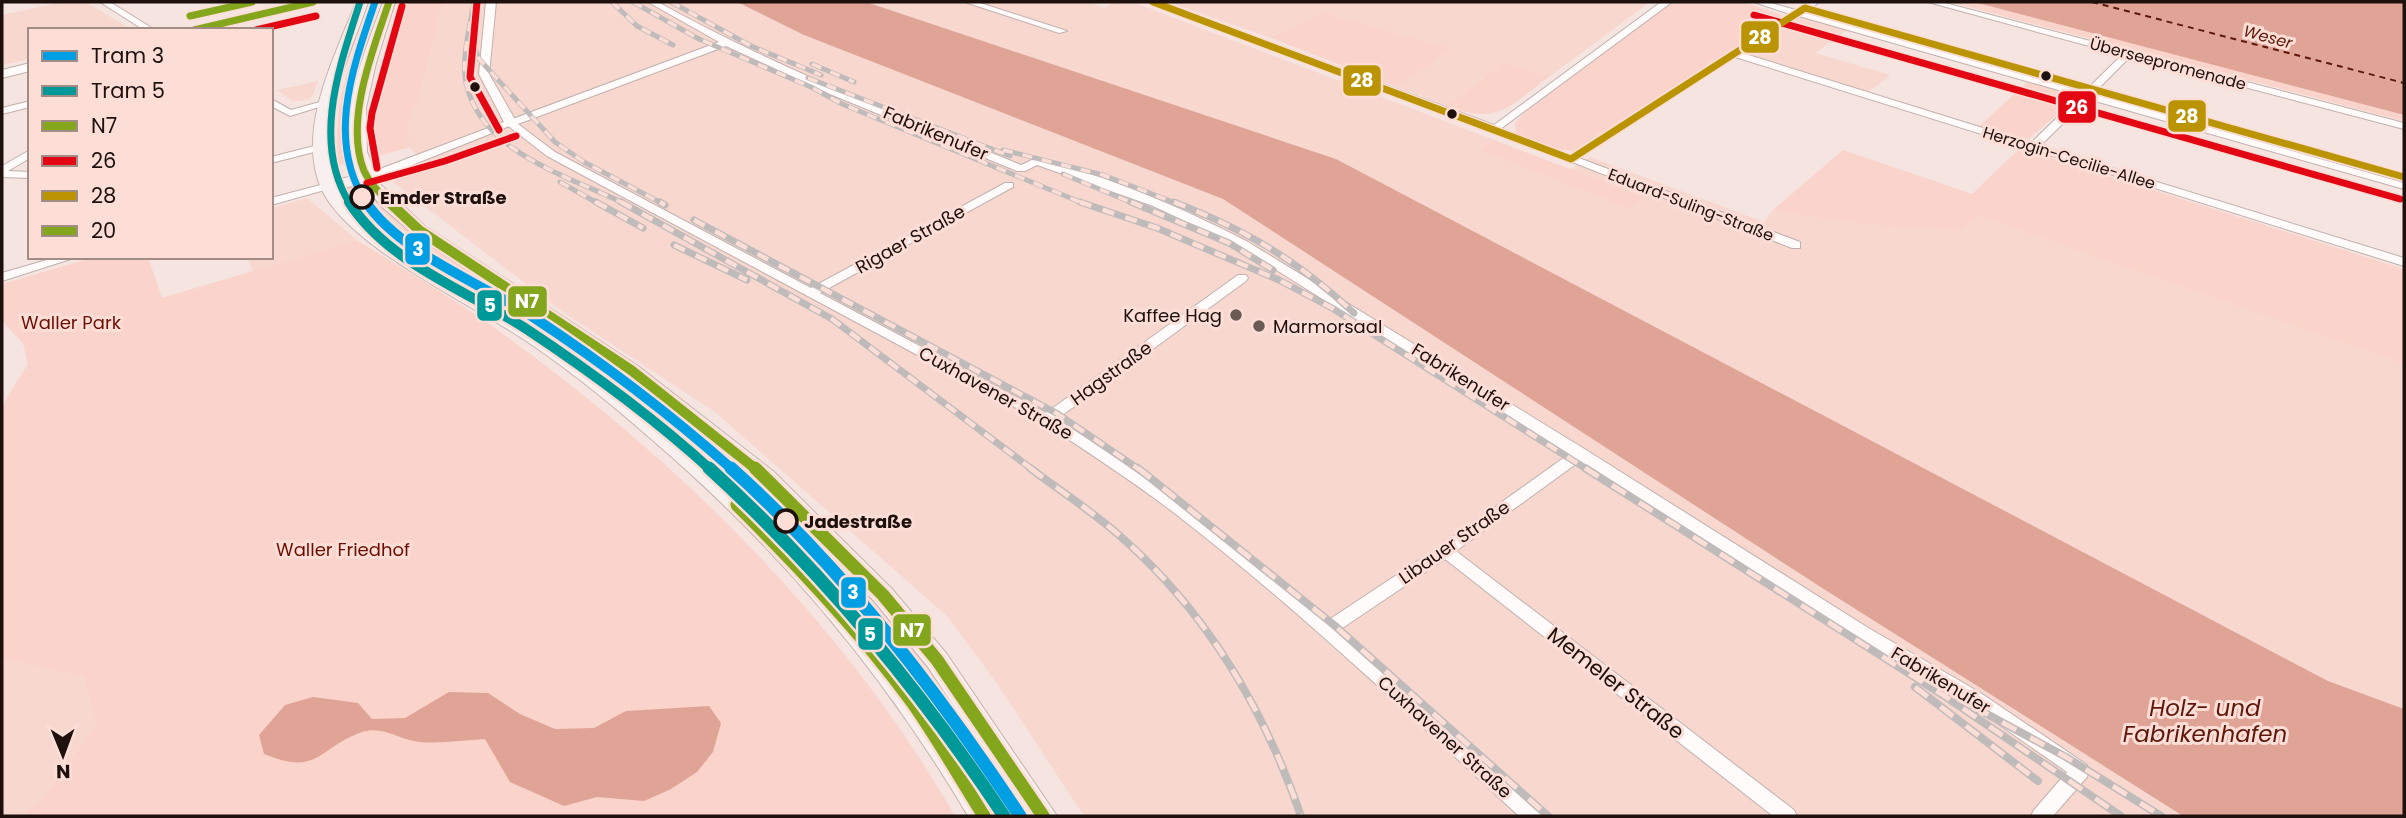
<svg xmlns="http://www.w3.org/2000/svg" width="2406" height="818" viewBox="0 0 2406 818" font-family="Poppins,sans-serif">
<rect width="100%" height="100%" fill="#f5e4df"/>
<path fill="#f8d7cf" d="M63 2H86L132 30H30V59L2 65V15Z
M403 2H737L804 35 1223 199 1819 586 2183 816H1084L996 682 947 616 715 412 563 312 393 182 422 163 410 147 383 155 375 153 372 148 374 103Z
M866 2H1089L1104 8 1116 2H1132L1494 140 1479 148 1555 179 1590 157 1764 222 1772 211 1864 224 1978 216 2404 364V709L2328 681 1336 159Z
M1168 2H1650L1550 76 1503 63 1447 106 1397 87 1450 49 1322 12 1271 38Z
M1798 17 1847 30 1815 53 1890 75 1867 93 1740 55Z
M318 81 312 97 308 100 293 101 277 90Z
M347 187 366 188 402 227 650 391 772 493 893 619 999 764 1032 816H996L866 630 522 322 376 230 354 212 341 194Z
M307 198 357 240 253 271 247 257H271V208Z
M2 646 100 662 111 733 51 816H2Z"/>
<path fill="#fad3ca" d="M370 2H378L348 116 351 162 339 165C331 105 352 57 370 2Z
M403 2H443L421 89 406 128 410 147 379 155 372 148 374 103Z
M1672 2H1744L1784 16 1573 151 1553 149 1516 135 1515 123 1525 112Z
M1950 2H1974L2404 115V121Z
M1322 12 1451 49 1397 87 1271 38Z
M1503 63 1550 76C1509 106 1499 126 1447 106Z
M2027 82 2079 96 2025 142 1978 128Z
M2109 95 2265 139 2261 143 2105 99Z
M1494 140 1643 197 1628 208 1478 149Z
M2270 140 2404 178V184L2266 145Z
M2020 148 2404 269V364L1978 216 1958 230 1864 224 1772 211 1843 150 1972 194Z
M357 240C404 270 453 298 499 331 680 462 843 622 955 816H21L40 803 97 724 84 676 2 658V406L28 364 23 343 2 321V284L95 257H148L162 298Z"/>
<path fill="#e0a497" d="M737 2H866L1336 159 2328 681 2404 709V816H2183L1819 586 1223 199 804 35Z
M1974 2H2404V115Z
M449 692 488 693 520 714 555 729 594 728 626 711 709 706 721 723 713 752 697 772 671 789 644 801 597 797 564 806 510 782 485 739C464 740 441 744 420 742 400 740 382 725 362 732 318 747 320 777 264 754L259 735 285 705 313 697 358 703 372 719 405 718Z"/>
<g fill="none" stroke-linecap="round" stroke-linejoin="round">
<path stroke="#5d180b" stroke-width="2" stroke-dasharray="6 5" stroke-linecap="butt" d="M2092 2 2404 83"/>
<g stroke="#c0b1ae" stroke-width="2">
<path id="minor" d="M100 2H110L155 30H144Z
M648 2H658C774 67 898 114 1021 165L1036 158C1110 177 1181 207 1248 242L1586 450 1870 629 1979 692 2087 765 2089 771 2087 777 2053 816H2031L2034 810 2067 772 1967 702 1858 639 1580 461 1456 551 1794 810 1797 816H1773L1445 559 1338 631 1539 810 1542 816H1519C1406 712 1295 606 1173 512 1131 480 1086 451 1042 422L547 156 507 125V121L719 42ZM726 46 830 94 1017 171H1025L1037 165 1153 206 1240 247 1569 454 1439 547 1327 621C1242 547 1152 480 1057 419L1246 281 1248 278 1246 275H1238L1046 413 820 293 1013 187V183H1005L811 288 555 152 518 124Z
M965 2H977L1067 31 1059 33Z
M1754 2H1767L1796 10 1809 2H1819L1805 13 2084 92 2122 55 1928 2H1941L2404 123V129L2130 57 2093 94 2404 183V189L2088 99 2040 146 2404 258V266L1735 57 1579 158 1800 242V248H1792L1490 130 1495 127 1499 128 1570 155 1790 14ZM1799 16 2079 96 2031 143 1742 53Z
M271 99 291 110 327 100 332 103 290 116 271 106Z
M30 101V107L2 114V108Z
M322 144 327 147 326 149 271 163V157Z
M30 150V158L8 171 30 172V178L2 177V166Z
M328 183 334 186 332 188 271 205V198Z
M57 257H77L2 281V273Z"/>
</g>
<g stroke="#c0b1ae" stroke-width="2">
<path id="tertiary" d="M486 2H496L489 74 517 123 372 181H364V175L504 122 479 74Z
M1148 2H1162L1494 125 1661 2H1672L1495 133Z"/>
</g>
<g stroke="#c0b1ae" stroke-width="2">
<path id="secondary" d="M299 2H319L210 30H187Z
M30 63V71L2 78V70Z"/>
</g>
<g stroke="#c4b2ae" stroke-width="2">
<path id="primary" d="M356 2H368C350 57 315 121 335 180L358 175C334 121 364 54 383 2H395L376 63 366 108 367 152 380 184 425 226 638 366 773 471 892 589 946 653 1057 816H1027L928 667 874 601 757 481 624 374 413 234 382 207 363 184 338 189C380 254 477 289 539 333 689 436 825 561 931 709 955 742 982 779 998 816H968C880 667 775 544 643 432 604 398 563 365 520 337 467 302 346 245 321 188 296 129 335 57 356 2Z"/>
</g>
<use href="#minor" fill="#fefbfa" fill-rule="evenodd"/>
<use href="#tertiary" fill="#fefbfa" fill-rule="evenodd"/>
<use href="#secondary" fill="#fefbfa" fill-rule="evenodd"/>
<use href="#primary" fill="#f8f0ee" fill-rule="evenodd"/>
<g stroke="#bfbbba" stroke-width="5">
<path id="rail-far2" d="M474 2C470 27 461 58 466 83 481 153 569 176 625 204
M612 2 637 26 673 45
M633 2 699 39 811 87 842 104 1085 204
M671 2 751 46 821 75
M471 38 479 59 555 142 584 162 663 204
M812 64 854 82
M808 78 1010 156
M1003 150 1103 175 1178 204
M1063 174 1135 204
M560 182 599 204"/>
</g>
<g stroke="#bfbbba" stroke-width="7">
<path id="rail-far1" d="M596 202 643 228
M621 202 832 319 1033 470
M660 202 665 205
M1080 202 1157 228 1279 280 1332 308 1588 470
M1131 202 1229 243 1273 270
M1174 202C1246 230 1297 260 1354 313
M694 220 1056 413 1140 470
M674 245 747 280"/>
</g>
<g stroke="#bfbbba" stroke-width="8">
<path id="rail" d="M1030 468C1060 491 1092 511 1120 536 1206 611 1264 709 1301 816
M1138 468 1334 625 1548 816
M1585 468 1943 695 2121 816
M1915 687 2038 781
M1974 707 2066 757 2161 816"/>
</g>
<use href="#rail-far2" stroke="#fdded7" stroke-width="3.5" stroke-dasharray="10" stroke-linecap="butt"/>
<use href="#rail-far1" stroke="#fdded7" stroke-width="4.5" stroke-dasharray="12" stroke-linecap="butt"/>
<use href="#rail" stroke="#fdded7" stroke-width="5" stroke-dasharray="16" stroke-linecap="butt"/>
<g stroke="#fdded7" stroke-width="10">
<path id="bus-1-far2" d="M389 2C373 50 344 121 364 171 370 184 380 194 391 204
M194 30 313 2"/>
</g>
<g stroke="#fdded7" stroke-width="15">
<path id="bus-1-far1" d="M389 202 419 230 631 370 757 470"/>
</g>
<g stroke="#fdded7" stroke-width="18">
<path id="bus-1" d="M755 468 883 595 937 660 1043 816
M737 505C799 567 860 631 912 702 938 739 960 778 984 816"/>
</g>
<g stroke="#fdded7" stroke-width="10">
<path id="bus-2" d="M477 2 470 77 499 130
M1754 15 2400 199
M256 30 316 16
M377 168 370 128 372 113 402 6
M367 183 445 161 516 136"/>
</g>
<g stroke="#fdded7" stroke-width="10">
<path id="bus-3" d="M1153 2 1571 159
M1571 159 1805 8 2404 177"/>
</g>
<g stroke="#fdded7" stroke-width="10">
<path id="bus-4" d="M190 16 252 2"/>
</g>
<use href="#bus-1-far2" stroke="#83a61c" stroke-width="7"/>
<use href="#bus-1-far1" stroke="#83a61c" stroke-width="10"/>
<use href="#bus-1" stroke="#83a61c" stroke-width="13"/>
<use href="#bus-2" stroke="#e30613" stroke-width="7"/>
<use href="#bus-3" stroke="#bb9404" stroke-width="7"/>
<use href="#bus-4" stroke="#83a61c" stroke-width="7"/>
<g stroke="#fdded7" stroke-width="10">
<path id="tram-1-far2" d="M367 204C325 141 353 67 375 2"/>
</g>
<g stroke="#fdded7" stroke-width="15">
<path id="tram-1-far1" d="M366 202C400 253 481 283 533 317 603 363 670 414 733 470"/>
</g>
<g stroke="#fdded7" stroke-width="18">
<path id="tram-1" d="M731 468C844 570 936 689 1020 816"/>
</g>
<g stroke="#fdded7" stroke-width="10">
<path id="tram-2-far2" d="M350 204C311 142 340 65 360 2"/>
</g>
<g stroke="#fdded7" stroke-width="15">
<path id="tram-2-far1" d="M349 202C388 263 466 290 525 328 590 371 653 417 711 470"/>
</g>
<g stroke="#fdded7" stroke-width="18">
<path id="tram-2" d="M709 468C823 572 919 688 1004 816"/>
</g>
<use href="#tram-1-far2" stroke="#009fe3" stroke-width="7"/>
<use href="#tram-1-far1" stroke="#009fe3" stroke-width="10"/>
<use href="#tram-1" stroke="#009fe3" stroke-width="13"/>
<use href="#tram-2-far2" stroke="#099" stroke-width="7"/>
<use href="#tram-2-far1" stroke="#099" stroke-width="10"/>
<use href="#tram-2" stroke="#099" stroke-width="13"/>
</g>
<g fill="#1d100d" stroke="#fdded7" stroke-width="2.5">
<circle cx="2046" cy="76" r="6"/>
<circle cx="475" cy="87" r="6"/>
<circle cx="1452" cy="114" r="6"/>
</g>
<g fill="#fdded7" stroke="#1d100d" stroke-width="3.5">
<circle cx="362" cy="197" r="11"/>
<circle cx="786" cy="521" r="11"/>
</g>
<g fill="#695a56" stroke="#fdded7" stroke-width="2.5">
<circle cx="1236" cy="315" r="7"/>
<circle cx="1259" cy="326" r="7"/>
</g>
<g text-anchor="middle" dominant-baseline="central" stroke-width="6" stroke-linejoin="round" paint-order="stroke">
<g font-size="16" font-style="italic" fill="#5d180b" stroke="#fdded7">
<text transform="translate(2268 37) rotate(15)">Weser</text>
</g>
<g font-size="16" fill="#1d100d" stroke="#fdded7">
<text transform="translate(2168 64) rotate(15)">Überseepromenade</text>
<text transform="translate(2069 158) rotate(17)">Herzogin-Cecilie-Allee</text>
<text transform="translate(1691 205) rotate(21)">Eduard-Suling-Straße</text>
</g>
<g font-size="18" fill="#1d100d" stroke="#fdded7">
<text transform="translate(936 133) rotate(23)">Fabrikenufer</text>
<text transform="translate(910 239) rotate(-29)">Rigaer Straße</text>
<text transform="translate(1111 373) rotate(-36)">Hagstraße</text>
<text transform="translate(1461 377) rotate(32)">Fabrikenufer</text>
<text transform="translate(996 393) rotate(29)">Cuxhavener Straße</text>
<text transform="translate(1454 542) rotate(-35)">Libauer Straße</text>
<text transform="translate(1941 680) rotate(31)">Fabrikenufer</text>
<text transform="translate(1445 737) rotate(42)">Cuxhavener Straße</text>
</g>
<g font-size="18" font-weight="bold" fill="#1d100d" stroke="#fdded7" text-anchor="start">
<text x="380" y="197">Emder Straße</text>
<text x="804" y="521">Jadestraße</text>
</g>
<g font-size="18" fill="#1d100d" stroke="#fdded7" text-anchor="end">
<text x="1222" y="315">Kaffee Hag</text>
<text x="1273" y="326" text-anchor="start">Marmorsaal</text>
</g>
<g font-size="18" fill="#6c0e00" stroke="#fdded7">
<text x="71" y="322">Waller Park</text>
<text x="343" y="549">Waller Friedhof</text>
</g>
<g font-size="21" fill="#1d100d" stroke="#fdded7">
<text transform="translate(1616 683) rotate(38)">Memeler Straße</text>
</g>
<g font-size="23" font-style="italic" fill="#5d180b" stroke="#fdded7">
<text x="2205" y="708">Holz- und<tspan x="2205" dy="26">Fabrikenhafen</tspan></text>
</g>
</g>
<g stroke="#fdded7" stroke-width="2.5">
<rect x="1740" y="20" width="40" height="34" rx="7" fill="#bb9404"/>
<rect x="1342" y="64" width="40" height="33" rx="7" fill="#bb9404"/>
<rect x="2057" y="90" width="40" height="34" rx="7" fill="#e30613"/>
<rect x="2167" y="99" width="40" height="34" rx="7" fill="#bb9404"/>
<rect x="404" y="232" width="27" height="34" rx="7" fill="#009fe3"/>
<rect x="507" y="285" width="41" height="33" rx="7" fill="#83a61c"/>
<rect x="476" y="289" width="27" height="33" rx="7" fill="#099"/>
<rect x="840" y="576" width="27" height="33" rx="7" fill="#009fe3"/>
<rect x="892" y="613" width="40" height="34" rx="7" fill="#83a61c"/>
<rect x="857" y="617" width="27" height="34" rx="7" fill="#099"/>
</g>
<g font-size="19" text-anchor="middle" font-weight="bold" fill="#fff">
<text x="1760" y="44">28</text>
<text x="1362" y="87">28</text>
<text x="2077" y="114">26</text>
<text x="2187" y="123">28</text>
<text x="418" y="256">3</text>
<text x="527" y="308">N7</text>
<text x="490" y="312">5</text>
<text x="853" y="599">3</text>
<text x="912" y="637">N7</text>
<text x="870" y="641">5</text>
</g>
<rect width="2406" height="818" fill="none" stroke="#1d100d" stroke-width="7"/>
<rect x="28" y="28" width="245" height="231" fill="#fdded7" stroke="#a38c86" stroke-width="2"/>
<rect x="42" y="51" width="35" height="10" fill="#009fe3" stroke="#a38c86" stroke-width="2"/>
<text x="91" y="63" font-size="21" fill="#1d100d">Tram 3</text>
<rect x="42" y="86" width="35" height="10" fill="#009999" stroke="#a38c86" stroke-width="2"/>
<text x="91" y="98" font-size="21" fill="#1d100d">Tram 5</text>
<rect x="42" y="121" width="35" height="10" fill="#83a61c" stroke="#a38c86" stroke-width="2"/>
<text x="91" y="133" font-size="21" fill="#1d100d">N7</text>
<rect x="42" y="156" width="35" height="10" fill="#e30613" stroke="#a38c86" stroke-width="2"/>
<text x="91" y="168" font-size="21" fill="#1d100d">26</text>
<rect x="42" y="191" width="35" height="10" fill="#bb9404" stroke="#a38c86" stroke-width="2"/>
<text x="91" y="203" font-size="21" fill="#1d100d">28</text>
<rect x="42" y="226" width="35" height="10" fill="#83a61c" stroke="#a38c86" stroke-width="2"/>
<text x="91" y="238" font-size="21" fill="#1d100d">20</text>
<g transform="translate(63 755) rotate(179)" stroke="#fdded7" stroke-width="5" paint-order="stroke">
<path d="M0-5L12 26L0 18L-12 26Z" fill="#1d100d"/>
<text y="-10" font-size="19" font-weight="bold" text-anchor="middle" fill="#1d100d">N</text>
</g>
</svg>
